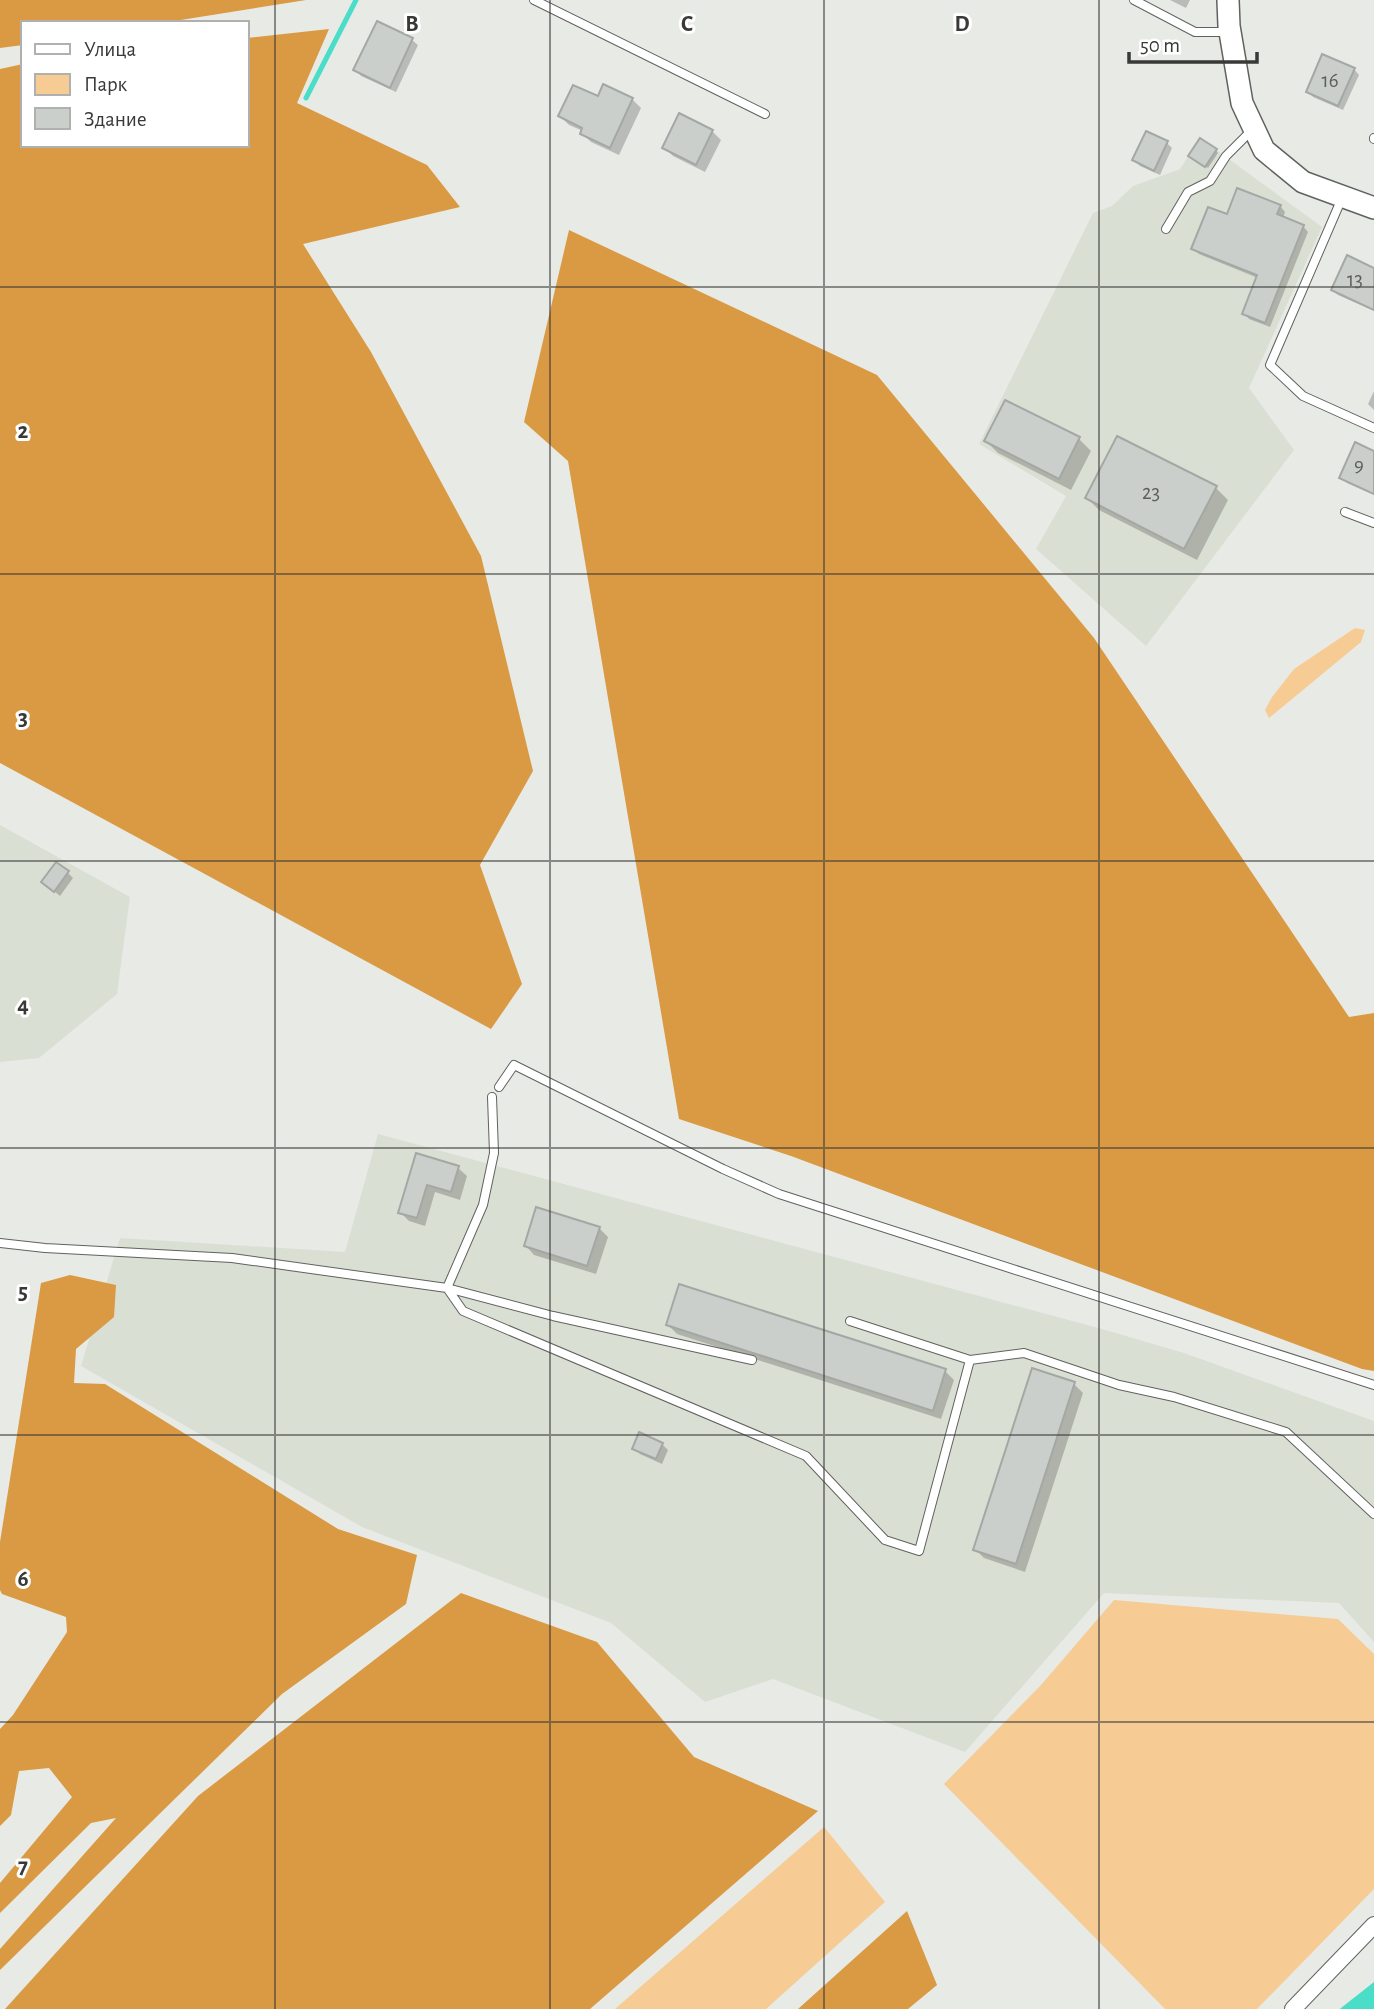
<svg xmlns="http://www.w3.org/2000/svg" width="1374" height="2009" viewBox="0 0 1374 2009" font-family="'Alegreya Sans',sans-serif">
<rect width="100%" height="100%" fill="#e8eae6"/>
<path fill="#dadfd4" d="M1200 138 1322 227 1249 388 1294 450 1146 646 1036 549 1066 496 979 444 1093 213 1112 206 1133 186 1180 169Z
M0 825 130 897 117 994 39 1058 0 1062Z
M378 1134 1102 1329 1184 1353 1374 1421V1642L1339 1603 1104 1593 965 1752 773 1679 705 1702 611 1623 362 1527 81 1366 120 1238 345 1252Z"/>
<path fill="#f7cb94" d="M1355 628 1365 630 1361 642 1269 718 1265 710 1272 697 1294 669Z
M1114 1600 1338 1619 1374 1654V1889L1257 2009H1165L944 1784 1041 1685Z
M824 1827 885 1902 766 2009H615Z"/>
<path fill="#d99a43" d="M0 0H306L162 23H23V45L0 48Z
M329 29 297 103 427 165 460 207 303 244 371 352 481 556 533 771 480 865 522 984 491 1029 0 763V69L23 64V145H247V38Z
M569 230 877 375 1094 638 1349 1017 1374 1013V1371L1362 1369 791 1156 679 1119 568 461 524 422Z
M70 1275 116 1285 114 1317 76 1349 74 1383 105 1384 338 1529 417 1555 406 1604 282 1694 0 1970V1949L116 1818 91 1823 0 1913V1883L72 1797 49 1768 19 1771 11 1815 0 1826V1729L13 1715 67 1632 66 1617 2 1594 0 1590V1542L41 1283Z
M461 1593 597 1642 694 1757 818 1811 590 2009H5L198 1796Z
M907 1911 937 1985 908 2009H798Z"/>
<path fill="#4addc8" d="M1374 1982V2009H1340L1341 2008Z"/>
<path fill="#0003" d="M1170 0H1190L1186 8Z
M412 40 418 45 396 92 361 76 356 70Z
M1354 69 1359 75 1343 110 1313 97 1308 91Z
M604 86 632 99 641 108 619 155 591 142 582 133 583 131 569 125 560 116 598 99Z
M712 131 721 140 705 172 673 156 664 147Z
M1167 143 1172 148 1160 175 1140 166 1134 160Z
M1216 150 1218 153 1208 168 1193 158Z
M1280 206 1285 212 1283 218 1303 226 1308 232 1270 327 1249 319 1244 313 1258 278 1199 254 1193 249 1228 217Z
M1374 270V311L1338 295 1333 290Z
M1374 391V410L1368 404Z
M1079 439 1091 451 1071 490 998 453 986 441Z
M1374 453V495L1347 483 1341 477Z
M1216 488 1228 500 1197 560 1099 510 1087 498Z
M68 873 73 878 60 896 49 887Z
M417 1155 458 1168 467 1176 460 1200 435 1192 425 1226 409 1221 400 1212Z
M599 1228 608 1237 596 1274 534 1255 526 1246Z
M668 1325 945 1371 954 1380 941 1419 677 1334Z
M1074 1384 1083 1393 1025 1572 984 1558 975 1549Z
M640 1434 662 1444 668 1450 662 1464 640 1454 634 1448Z"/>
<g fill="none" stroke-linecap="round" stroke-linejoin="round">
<path stroke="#4addc8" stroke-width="5" d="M306 98 356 0"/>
</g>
<path fill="#cbcfcc" stroke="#a4a8a5" stroke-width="2" d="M377 21 413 38 390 88 353 70Z
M1322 54 1355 68 1338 106 1306 92Z
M603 84 633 98 610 148 580 134 582 128 558 116 573 85 598 96Z
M679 113 713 130 696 165 662 148Z
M1146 131 1168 141 1154 171 1132 160Z
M1200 138 1217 149 1205 167 1188 156Z
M1237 188 1281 205 1277 214 1304 225 1265 323 1242 314 1257 275 1191 249 1208 207 1227 214Z
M1347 255 1374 268V310L1331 290Z
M1005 400 1080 437 1059 479 984 441Z
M1117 436 1217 486 1184 549 1085 498Z
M1355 442 1374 451V494L1339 478Z
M56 862 69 871 54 892 41 882Z
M416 1153 459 1166 451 1192 427 1185 417 1218 398 1213Z
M536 1207 600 1227 587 1266 524 1246Z
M679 1284 946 1369 933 1411 666 1325Z
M1032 1368 1075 1382 1016 1564 973 1550Z
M639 1432 663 1443 656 1459 632 1449Z"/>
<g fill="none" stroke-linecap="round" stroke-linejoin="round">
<g stroke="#60625e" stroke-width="10">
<path id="service" d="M534 0 765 114
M1134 0 1195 32H1228
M1374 138V139
M1342 198 1270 365 1303 396 1374 428
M1166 229 1188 192 1210 181 1226 156 1252 130
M1345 512 1374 523
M499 1087 514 1065 723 1169 779 1194 1374 1385
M0 1243 45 1248 232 1258 447 1288 553 1316 752 1360
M447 1288 463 1311 806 1456 885 1540 919 1551 970 1360
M447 1288 483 1205 494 1153 492 1097
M850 1321 970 1360 1024 1353 1119 1385 1174 1397 1286 1432 1374 1514"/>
</g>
<g stroke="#60625e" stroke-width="18">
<path id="minor" d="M1293 2009 1374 1925"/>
</g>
<g stroke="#60625e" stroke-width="24">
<path id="tertiary" d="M1228 0 1229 26 1242 103 1264 150 1303 182 1374 208"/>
</g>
<use href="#service" stroke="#fff" stroke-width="8"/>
<use href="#minor" stroke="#fff" stroke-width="16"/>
<use href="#tertiary" stroke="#fff" stroke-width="21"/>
</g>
<path fill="none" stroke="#393938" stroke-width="2" stroke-opacity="0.55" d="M275 0V2009M550 0V2009M824 0V2009M1099 0V2009M0 287H1374M0 574H1374M0 861H1374M0 1148H1374M0 1435H1374M0 1722H1374"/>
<g text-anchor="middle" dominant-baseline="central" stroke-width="6" stroke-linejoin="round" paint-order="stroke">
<g font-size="21" fill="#5e5e5d">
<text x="1330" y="80">16</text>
<text x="1355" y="279">13</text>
<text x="1359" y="464">9</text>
<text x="1151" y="492">23</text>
</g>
</g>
<g font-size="23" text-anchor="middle" font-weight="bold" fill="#393938" stroke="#fff" stroke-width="6" stroke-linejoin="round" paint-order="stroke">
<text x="412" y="31">B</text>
<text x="687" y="31">C</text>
<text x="962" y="31">D</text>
<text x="23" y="438">2</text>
<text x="23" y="725">3</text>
<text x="23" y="1012">4</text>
<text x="23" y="1299">5</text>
<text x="23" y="1586">6</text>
<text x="23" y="1873">7</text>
</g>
<rect x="21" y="21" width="228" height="126" fill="#ffffff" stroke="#b0b0af" stroke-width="2"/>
<rect x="35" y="44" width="35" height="10" fill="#ffffff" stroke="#b0b0af" stroke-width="2"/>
<text x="84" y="56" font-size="21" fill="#393938">Улица</text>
<rect x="35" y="74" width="35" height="21" fill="#f7cb94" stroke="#b0b0af" stroke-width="2"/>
<text x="84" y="91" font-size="21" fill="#393938">Парк</text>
<rect x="35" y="108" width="35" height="21" fill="#cbcfcc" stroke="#b0b0af" stroke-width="2"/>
<text x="84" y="126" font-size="21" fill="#393938">Здание</text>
<path d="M1129 52v10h128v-10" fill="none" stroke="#393938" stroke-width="3.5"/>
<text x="1140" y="52" font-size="21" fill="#393938" stroke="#ffffff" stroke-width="5" paint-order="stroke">50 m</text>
</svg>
